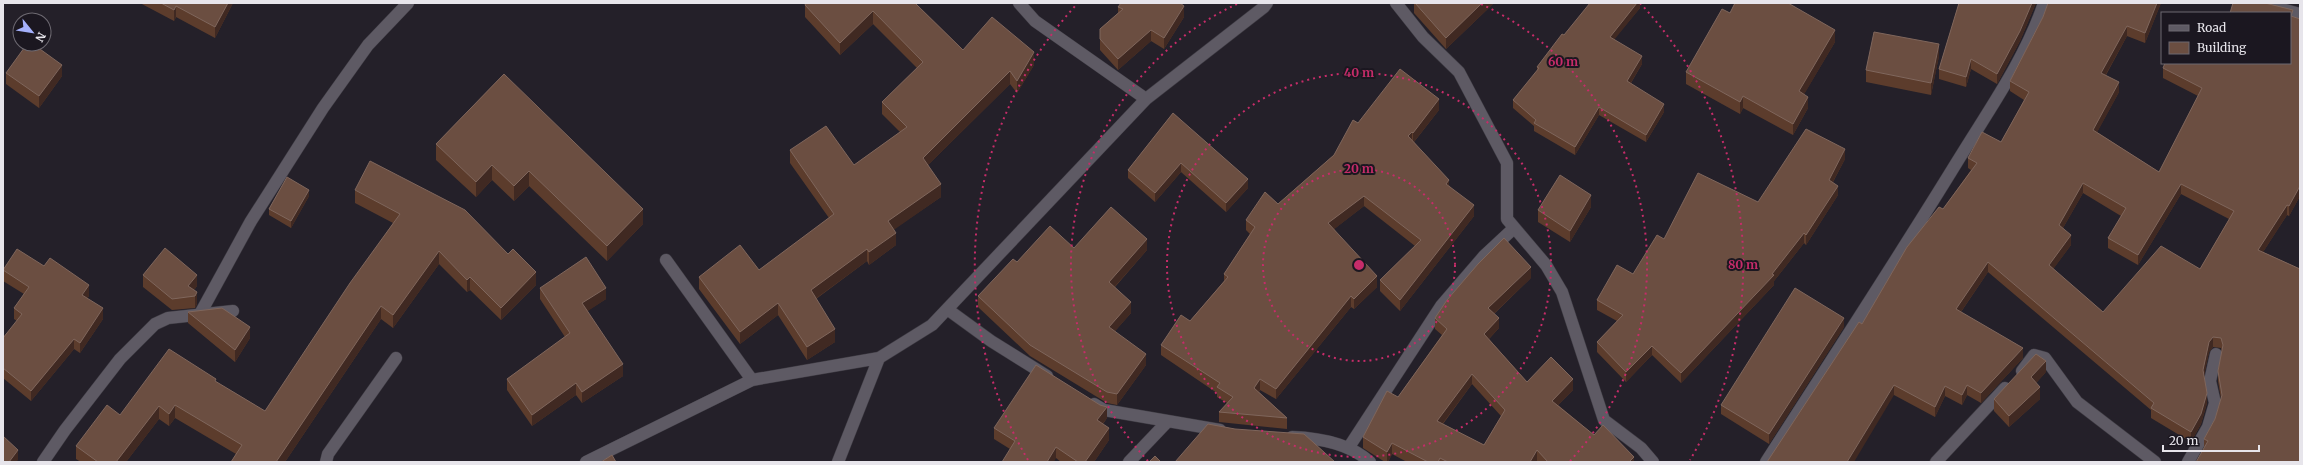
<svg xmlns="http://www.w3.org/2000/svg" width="2303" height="465" viewBox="0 0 2303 465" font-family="Merriweather,serif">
<rect width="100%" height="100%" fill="#242029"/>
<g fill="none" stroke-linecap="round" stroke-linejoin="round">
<g stroke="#3d3a42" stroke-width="13">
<path id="lane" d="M200 314 251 221 323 108 368 45 408 3"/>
</g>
<g stroke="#3d3a42" stroke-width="13">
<path id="street" d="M1019 3 1035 21 1146 99
M1396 3 1423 37 1459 72 1507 163V219L1546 265 1562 292 1604 420 1641 448 1653 462
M2259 3 2300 14
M666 260 752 380
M947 309 991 341 1047 376
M2022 371 2034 355 2045 358 2077 402 2155 462
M1094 404 1104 410 1220 430
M1292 437C1320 438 1349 443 1370 462
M1349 447 1441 306 1484 256 1513 229
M43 462 65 430 120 359 155 324 168 318 233 311
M326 462 328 454 396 358
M586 462 752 380 879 358
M838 462 879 358 932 325 1146 99 1264 7 1267 3
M1129 462 1167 422
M1766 462C1830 362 1895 263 1957 162 1988 111 2025 60 2044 3
M1936 462 2005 388
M2188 462 2208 427 2215 403 2210 381 2216 354"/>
</g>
<use href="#lane" stroke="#5e5a64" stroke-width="12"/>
<use href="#street" stroke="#5e5a64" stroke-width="12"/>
</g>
<path fill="#5c3c2c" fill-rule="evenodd" d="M140 3H233L215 38 176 17 174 21Z
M915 3 963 50 1034 65 1017 93 1010 84 928 165 941 197 894 229 896 245 869 265 867 261 816 299 835 342 807 360 778 315 740 344 699 289V277L759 270 829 218 790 163V150L854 165 900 132 882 114V102L917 68 873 24 840 55 805 17V5Z
M1414 3H1494L1446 49 1414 13Z
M1640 3V8L1614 39 1642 64 1631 83 1664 112 1646 142 1599 115 1575 155 1534 131V126L1513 108V100L1537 71V67L1564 35Z
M1959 3H2036L2020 41 1997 84 1971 69 1966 87 1939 79V69Z
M2048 3H2161L2145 43 2127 36 2106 75 2119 92 2097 132 2159 172 2198 96 2163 78V68L2290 63 2293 17 2300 19V196L2289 216 2287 215 2263 252 2300 269 2204 448V439L2215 419 2221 399 2218 381V371L2222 352 2221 348 2213 347 2209 352 2204 375 2207 403 2201 424 2191 442 2151 418V410L1988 272 1961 312 2023 358 1981 403 1967 395 1962 405 1945 396 1935 417 1894 395 1862 324 1943 209 1971 170 1968 168V158L2001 142 2024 100 2010 91V81L2043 17ZM2083 193 2121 216 2108 238V248L2138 265 2181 194 2229 219 2200 269 2103 312 2053 269 2071 245 2063 228Z
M1118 7 1184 17 1164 49 1151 41 1118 70 1100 50V29L1118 13Z
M1730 13 1835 42 1804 94 1808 108 1793 135 1743 108 1740 114 1686 84V72Z
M1939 56 1931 95 1866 82V70Z
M6 73 62 76 39 108 6 84Z
M504 74 643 224 607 261 529 186 514 201 492 180 476 197 436 160V144Z
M1439 110 1414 142 1474 216 1400 311 1380 291V280L1415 246 1364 206 1334 229 1377 287 1354 309 1351 307 1276 399 1260 390 1259 392 1287 418V429L1219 422V412L1227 403 1217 397V393L1161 355V345L1190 321 1224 281V274L1250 234 1246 230V220L1278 204 1334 155 1358 123Z
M1173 113 1248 188 1226 212 1181 172 1155 202 1128 178V170Z
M1845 159 1833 182 1838 195 1806 245 1804 243 1774 281V285L1681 383 1652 355 1626 382 1597 352V342L1617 321 1597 310V300L1633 274 1664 239 1758 202Z
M355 190 536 285 501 320 470 290 467 292 439 264 393 328 381 319 285 462H231L236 454 175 418 169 426 159 419 126 462H81L76 459V446L120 415 216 382 265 411 393 223 355 203Z
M309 196 291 228 269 215V209Z
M1591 207 1570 242 1538 222V210Z
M1074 248 1147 250 1115 287 1131 313 1115 331 1146 365 1117 405 1107 403 1030 356 978 307V296Z
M3 270 89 296 87 298 103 319 80 353 74 349 31 401 3 378V338L17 321 14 319V308L24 294 3 281Z
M143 275 197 286 194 290 197 304 195 308 172 310 143 287Z
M1531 278 1494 314 1499 328 1489 339 1527 382 1573 390 1558 405 1594 435 1634 462H1538L1537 461 1536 462H1407L1392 454 1388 462H1385L1363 448V437L1398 397 1442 335 1435 329V318ZM1472 384 1501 416 1484 445 1443 424Z
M540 288 606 299 587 311 623 376 582 403 576 395 532 426 507 390V379L565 337 540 299Z
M188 312 250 338 235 362 188 323Z
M1844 327 1769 444 1721 414V405Z
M2046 372 2036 383 2040 399 2009 427 1994 411V399Z
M1107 418 1103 424 1109 440 1094 462H1061L1056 458 1010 449 994 439V428Z"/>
<path fill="#402922" d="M228 3H233L215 38V27Z
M1482 3H1494L1446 49V38Z
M1637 3H1640V8L1610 45V37Z
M2032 3H2036L2020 41 1997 84V74Z
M2157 3H2161L2145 43V33Z
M176 6V17L174 21V10Z
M1184 6V17L1164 49V38Z
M873 11V24L840 55V43Z
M2127 26V36L2101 83V73Z
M1151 30V41L1118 70V59Z
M1835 30V42L1799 103V91Z
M1939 44V56L1931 95V83Z
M1034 52V65L1017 93V81Z
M1642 56V64L1627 89V81Z
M1971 59V69L1966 87V77Z
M62 65V76L39 108V96Z
M1010 71V84L923 170V158Z
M2119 82V92L2093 140V130Z
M1743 96V108L1740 114V102Z
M1808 97V108L1793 135V124Z
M1439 99V110L1413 143V133Z
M1664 104V112L1646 142V135Z
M1599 107V115L1575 155V147Z
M1412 132V142L1408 136Z
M1845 149V159L1829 189V180Z
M1181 163V172L1155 202V193Z
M492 165V180L476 197V182Z
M529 171V186L514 201V186Z
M1248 179V188L1226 212V203Z
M1449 180V190L1446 184Z
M2083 183V193L2059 235V225Z
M941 184V197L888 234V221Z
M2181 184V194L2138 265V255Z
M1838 186V195L1806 245V235Z
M2300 186V196L2289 216V206Z
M309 190V196L291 228V221Z
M1591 195V207L1570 242V231Z
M1364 196V206L1328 234V223Z
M1474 205V216L1400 311V300Z
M2287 205V215L2258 260V250Z
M643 209V224L607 261V246Z
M896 233V245L869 265V252Z
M1804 233V243L1774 281V285L1681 383V373L1772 274Z
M2071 235V245L2049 275V265Z
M1147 239V250L1109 293V282Z
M867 249V261L811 302V290Z
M439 251V264L393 328V315Z
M1988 262V272L1956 319V309Z
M1531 267V278L1488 319V308Z
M536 272V285L501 320V308Z
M197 275V286L189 297 188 286Z
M1377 276V287L1354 309V299Z
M470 277V290L467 292V280Z
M89 285V296L82 305V295Z
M606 288V299L582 315V303Z
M197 292V304L195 308V296Z
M1351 296V307L1276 399V389Z
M1131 302V313L1109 338V327Z
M778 303V315L740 344V332Z
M381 306V319L285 462H276Z
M103 308V319L80 353V343Z
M1499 318V328L1484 344V334Z
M1844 318V327L1769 444V434Z
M250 327V338L235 362V350Z
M835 329V342L807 360V347Z
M2213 337V347L2209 352 2203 380V370L2209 342Z
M74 339V349L31 401V391Z
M1652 346V355L1626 382V372Z
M2023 348V358L1981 403V393Z
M1146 354V365L1117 405V394Z
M2046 361V372L2031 389V377Z
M623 364V376L582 403V392Z
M1472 374V384L1437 431V421Z
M1260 379V390L1254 398V388Z
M1573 379V390L1552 411V401Z
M576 383V395L532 426V415Z
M1894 385V395L1854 462H1847Z
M1967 385V395L1962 405V395Z
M1945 386V396L1935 417V407Z
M2040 387V399L2009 427V416Z
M2207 393V403L2201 424 2191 442V432Z
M175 405V418L169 426V414Z
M159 406V419L126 462H116Z
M1107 407V418L1097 431V420Z
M1109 428V440L1094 462H1085Z
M1392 443V454L1388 462H1387V452Z
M1056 447V458L1054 462H1047Z
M18 450V460L16 462H9Z
M1537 450V461L1536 462H1530Z
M1634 457V462H1629Z"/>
<path fill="#6b4e41" stroke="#7f665c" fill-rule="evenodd" d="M161 3H228L215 27 176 6 174 10Z
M806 3H915L963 50 992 17 1034 52 1017 81 1010 71 923 158 941 184 888 221 896 233 869 252 867 249 811 290 835 329 807 347 778 303 740 332 699 277 740 245 759 270 834 214 790 150 826 126 854 165 907 127 882 102 923 62 873 11 840 43 805 5Z
M1121 3H1180L1184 6 1164 38 1151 30 1118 59 1100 39V29L1123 9 1118 7Z
M1415 3H1482L1446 38Z
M1590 3H1637L1610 37 1642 56 1627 81 1664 104 1646 135 1599 107 1575 147 1534 123 1536 120 1513 100 1539 68 1537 67 1562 34 1564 35Z
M1735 3H1788L1835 30 1799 91 1808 97 1793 124 1743 96 1740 102 1686 72 1722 9 1730 13Z
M1959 3H2032L2020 31 1997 74 1971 59 1966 77 1939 69Z
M2048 3H2157L2145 33 2127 26 2101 73 2119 82 2093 130 2159 172 2202 88 2163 68 2165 63H2290V13H2230L2233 3H2265L2293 10 2291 16 2300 19V186L2289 206 2287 205 2258 250 2300 269V462H2196L2208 441 2204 439 2215 419 2222 395 2218 371 2223 345 2221 338 2213 337 2209 342 2203 370 2207 393 2201 414 2191 432 2151 408 2154 403 1988 262 1956 309 2023 348 1981 393 1967 385 1962 395 1945 386 1935 407 1894 385 1847 462H1767L1859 322 1862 324 1907 247 1939 207 1943 209 1977 163 1968 158 1982 132 2001 142 2029 92 2010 81 2043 17ZM2083 183 2126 208 2108 238 2138 255 2181 184 2234 211 2200 269 2161 246 2103 312 2049 265 2071 235 2059 225Z
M1874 32 1939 44 1931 83 1866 70Z
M27 44H33L62 65 39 96 6 73Z
M1400 69 1439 99 1413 133 1412 132 1408 136 1449 180 1446 184 1474 205 1400 300 1380 280 1421 240 1364 196 1328 223 1377 276 1354 299 1351 296 1276 389 1260 379 1254 388 1287 418 1219 412 1233 397 1217 387 1220 383 1161 345 1181 315 1190 321 1228 277 1224 274 1255 227 1246 220 1265 192 1278 204 1334 155 1353 120 1358 123Z
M504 74 643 209 607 246 529 171 514 186 492 165 476 182 436 144Z
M1173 113 1248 179 1226 203 1181 163 1155 193 1128 170Z
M1806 129 1845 149 1829 180 1838 186 1806 235 1804 233 1772 274 1774 275 1681 373 1652 346 1626 372 1597 342 1623 315 1597 300 1617 265 1633 274 1657 235 1664 239 1698 173 1758 202Z
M370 161 465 210 508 254 513 249 536 272 501 308 470 277 467 280 439 251 393 315 381 306 276 462H231L242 445 175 405 169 414 159 406 116 462H98L76 446 107 405 120 415 169 349 216 379 215 381 265 411 350 283 400 214 355 190Z
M1560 175 1591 195 1570 231 1538 210Z
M287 177 309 190 291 221 269 209Z
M1111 207 1147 239 1109 282 1131 302 1109 327 1146 354 1117 394 1107 392 1030 345 978 296 1013 259 1017 262 1050 226 1074 248Z
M1504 238 1531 267 1488 308 1499 318 1484 334 1527 382 1551 357 1573 379 1552 401 1594 435 1603 425 1634 457 1629 462H1548L1537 450 1530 462H1448L1440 458 1438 462H1428L1392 443 1387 452 1363 437 1387 391 1398 397 1447 329 1435 318 1447 300 1478 264ZM1472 374 1505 410 1484 445 1437 421Z
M165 248 197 275 188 286 197 292 195 296 172 299 143 275Z
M17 249 44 266 50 258 89 285 82 295 103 308 80 343 74 339 31 391 3 368V338L22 314 14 308 29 287 3 270Z
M586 257 606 288 582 303 623 364 582 392 576 383 532 415 507 379 570 333 540 288Z
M1795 288 1844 318 1769 434 1721 405Z
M222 308 250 327 235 350 188 312Z
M2036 354 2046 361 2031 377 2040 387 2009 416 1994 399Z
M1036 365 1100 405 1107 407 1097 420 1109 428 1085 462H1078L1056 447 1047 462H1002L1015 441 994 428Z
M1208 424 1235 429 1304 434 1335 462H1175Z
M3 436 18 450 9 462H3Z
M612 455 616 462H601Z
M1155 456 1161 462H1149Z"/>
<g fill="none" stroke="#c62c69" stroke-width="2" stroke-dasharray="2 4">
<circle cx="1359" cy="265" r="96"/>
<circle cx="1359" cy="265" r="192"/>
<path d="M1148 461A288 288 0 0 1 1237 4M1481 4A288 288 0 0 1 1570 461"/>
<path d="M1028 460A384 384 0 0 1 1078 3M1640 3A384 384 0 0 1 1690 460"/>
</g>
<circle cx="1359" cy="265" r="6" fill="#c62c69" stroke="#1b1720" stroke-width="2"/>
<g font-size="12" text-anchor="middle" font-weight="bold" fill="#c62c69" stroke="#1b1720" stroke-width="4" stroke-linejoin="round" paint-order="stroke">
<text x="1563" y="66">60 m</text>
<text x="1359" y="77">40 m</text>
<text x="1359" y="173">20 m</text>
<text x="1743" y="269">80 m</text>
</g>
<rect width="2303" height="465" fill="none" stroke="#e7e5eb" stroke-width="8"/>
<rect x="2161" y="12" width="130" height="52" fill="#1b1720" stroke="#6d6971"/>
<rect x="2169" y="25" width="20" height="6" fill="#5e5a64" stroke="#6d6971"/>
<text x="2197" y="32" font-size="12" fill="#e7e5eb">Road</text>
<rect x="2169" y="42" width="20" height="12" fill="#6b4e41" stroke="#6d6971"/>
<text x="2197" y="52" font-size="12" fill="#e7e5eb">Building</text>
<g transform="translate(32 32) rotate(120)"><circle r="19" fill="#1b1720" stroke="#6d6971"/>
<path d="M0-3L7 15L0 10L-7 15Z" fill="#a5b1fc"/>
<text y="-6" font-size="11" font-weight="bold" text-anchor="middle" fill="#e7e5eb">N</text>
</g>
<path d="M2163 445v6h96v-6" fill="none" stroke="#e7e5eb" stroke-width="2"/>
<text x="2169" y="445" font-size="12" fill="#e7e5eb" stroke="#1b1720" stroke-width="3" paint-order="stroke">20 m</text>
</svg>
